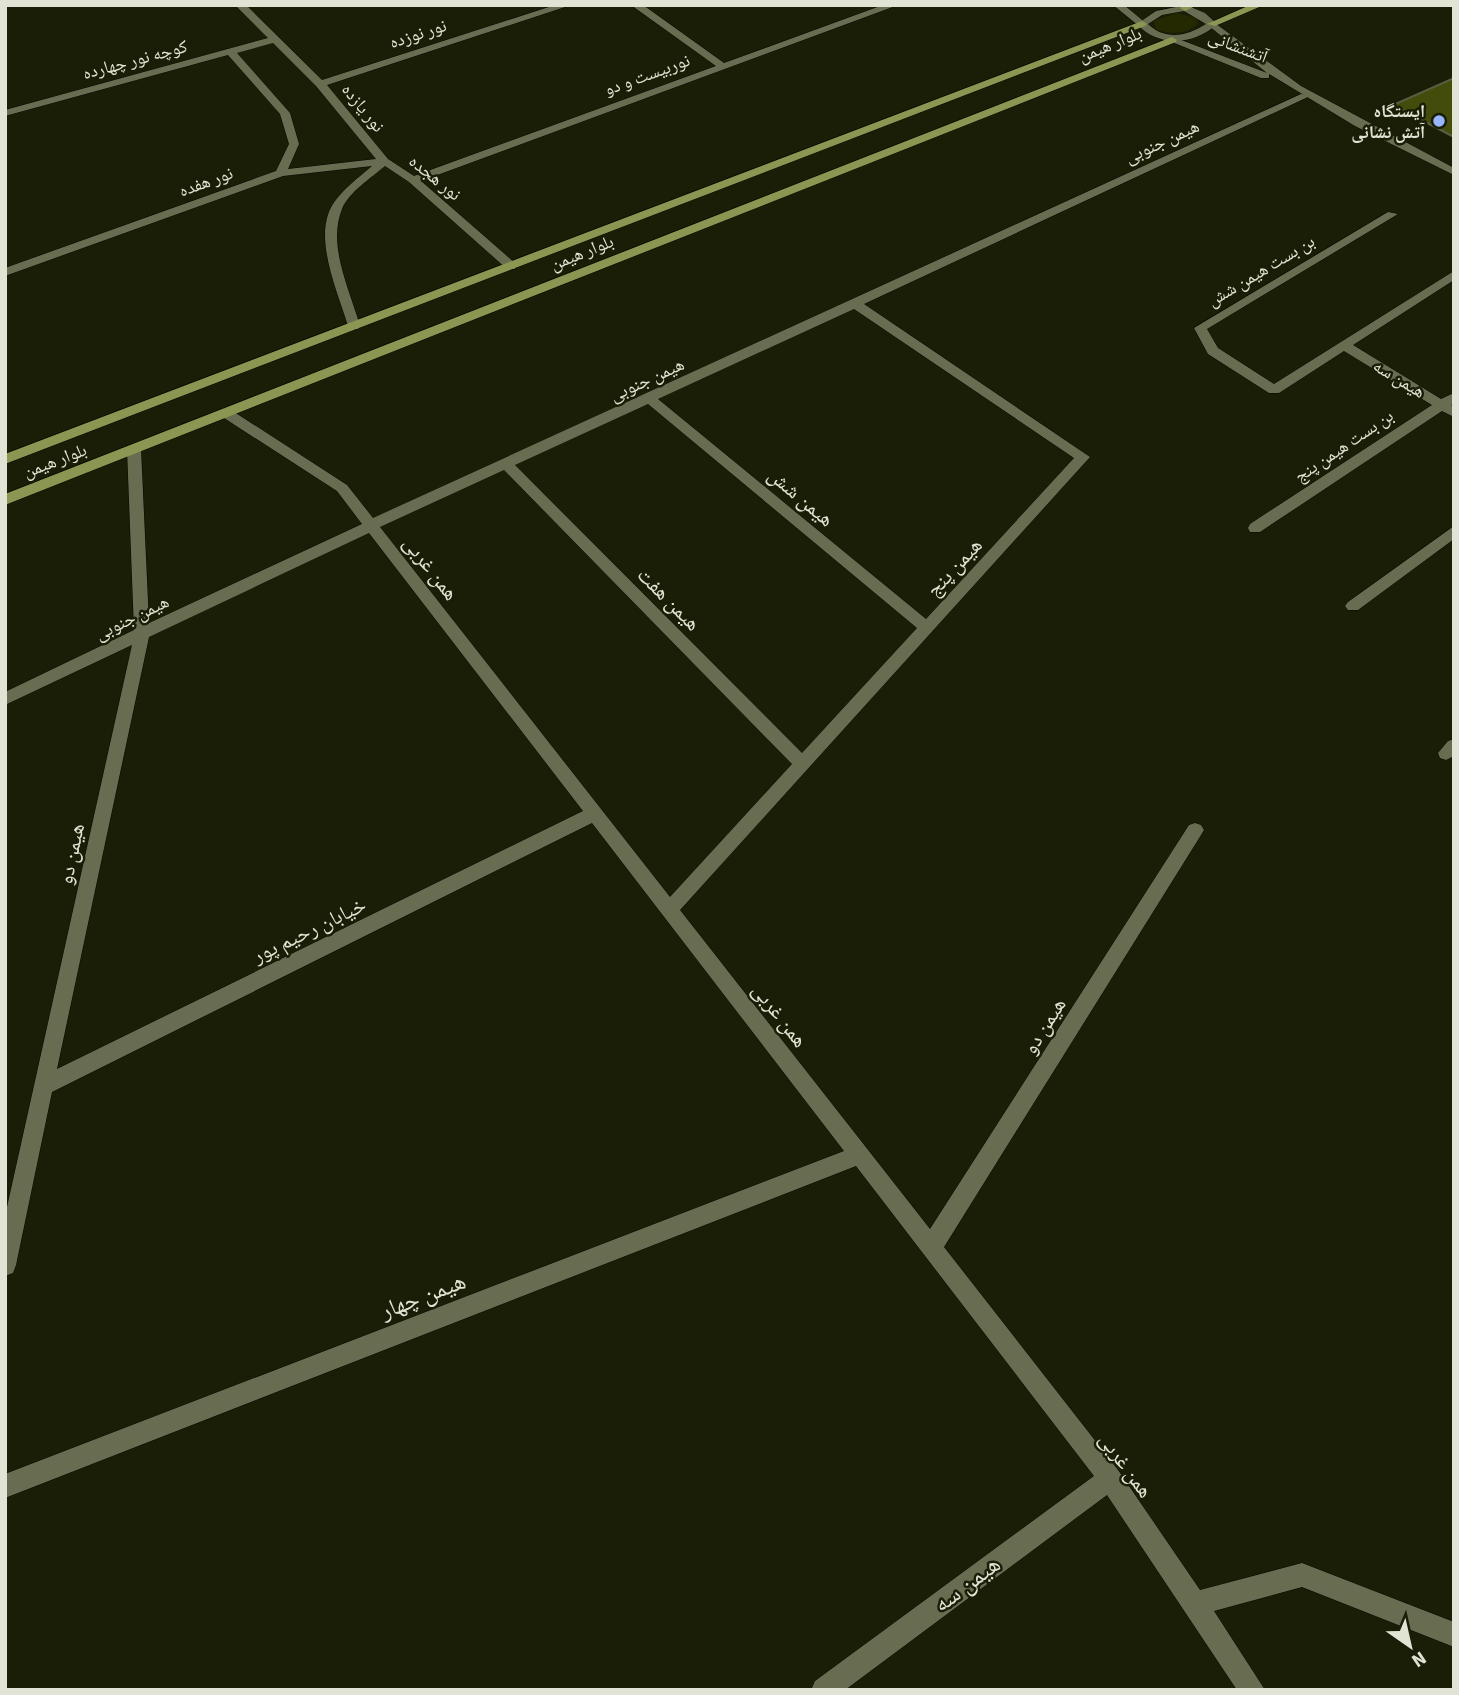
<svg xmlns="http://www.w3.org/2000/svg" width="1459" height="1695" viewBox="0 0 1459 1695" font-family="'Source Sans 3','Noto Naskh Arabic',sans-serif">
<rect width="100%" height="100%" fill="#1a1e06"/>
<path fill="#242902" d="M1177 13 1196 18 1198 23C1187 35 1171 34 1156 30L1154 21Z"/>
<path fill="#444c0c" stroke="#595e44" stroke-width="2" d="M1454 78V137L1393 105Z"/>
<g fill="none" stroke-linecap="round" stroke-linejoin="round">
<g stroke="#060700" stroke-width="1">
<path id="minor" d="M235 5H246L322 80 555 5H571L327 85 388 159 414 176 716 66 631 5H643L724 63 883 5H898L421 181 515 263V269H507L409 182 385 166C371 178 349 192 342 209 327 246 350 290 360 326L358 329H350L348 326C338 292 312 237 333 204 343 189 358 178 372 166L283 176 5 276V268L276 171 289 144 280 114 228 55 5 116V110L268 38ZM273 43 316 86 376 159 288 169 299 144 290 113 237 53Z
M1301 94 1310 96 864 304 1090 457 680 910 930 1229 1189 825 1195 823 1201 825 1204 830 1201 835 944 1247 1118 1470 1200 1590 1302 1563 1454 1622V1647L1302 1587 1214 1611 1265 1690H1237L1107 1495 845 1690H811L815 1681 1094 1476 856 1166 5 1498V1474L844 1151 592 823 52 1092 16 1265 13 1273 5 1276V1216L132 645 5 705V692L134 630 127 449 129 446H139L141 449 149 623 362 524 337 491 221 416V410H231L347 485 373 518ZM854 309 1074 458 926 619 658 399ZM648 404 917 628 802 753 515 465ZM504 470 792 764 670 897 380 527ZM369 533 583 811 57 1069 149 637Z
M1388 212 1398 214 1207 329 1218 348 1274 384 1454 271V280L1353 345 1441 399 1454 393V403L1451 405 1454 407V417L1442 411 1260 532H1250L1248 528 1250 524 1432 405 1344 351 1279 393H1269L1208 354 1194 328Z
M1454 526V539L1358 610H1348L1345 606 1348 602Z
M1454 739V756L1446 760 1440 758 1438 753 1448 741Z"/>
</g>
<g stroke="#060700" stroke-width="1">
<path id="tertiary" d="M1113 5H1124L1147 24 1139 26Z
M1212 21 1301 86 1454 168V175L1355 126 1269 74V78H1261L1167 40 1176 38 1267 73 1209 26 1207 24Z"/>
</g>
<g stroke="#060700" stroke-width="1">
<path id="secondary" d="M1186 5 1205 13 1217 24C1195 45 1158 48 1137 24L1156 11ZM1184 11 1206 24C1187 36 1166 41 1148 24L1162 15Z"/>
</g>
<g stroke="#060700" stroke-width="1">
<path id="primary" d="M1183 5H1197L1185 11 1180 8Z
M1250 5H1264L1215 26 1207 24Z
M1142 21 1147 24 1145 26 5 464V454Z
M1172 37 1177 40 1176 42 5 505V494Z"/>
</g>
<use href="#minor" fill="#686d52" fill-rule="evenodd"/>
<use href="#tertiary" fill="#686d52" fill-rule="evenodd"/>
<use href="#secondary" fill="#686d52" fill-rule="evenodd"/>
<use href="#primary" fill="#8b9652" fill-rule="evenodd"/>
</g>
<circle fill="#97b6fd" stroke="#1a1e06" stroke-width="2.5" cx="1439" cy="121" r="7"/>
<g text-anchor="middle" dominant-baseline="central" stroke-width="5" stroke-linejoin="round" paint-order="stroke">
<g font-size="18" fill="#e1e4d5" stroke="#1a1e06">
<text transform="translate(418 34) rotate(-18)">نور نوزده</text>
<text transform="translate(1110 45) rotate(-22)">بلوار هیمن</text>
<text transform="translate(1238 47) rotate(21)">آتشنشانی</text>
<text transform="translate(135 60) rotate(-15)">کوچه نور چهارده</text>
<text transform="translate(647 75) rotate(-20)">نوربیست و دو</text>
<text transform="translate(363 108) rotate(51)">نور یازده</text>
<text transform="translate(1162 142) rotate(-25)">هیمن جنوبی</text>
<text transform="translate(435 178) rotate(39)">نور هجده</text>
<text transform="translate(206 182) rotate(-20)">نور هفده</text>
<text transform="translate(582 253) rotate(-22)">بلوار هیمن</text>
<text transform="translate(1261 271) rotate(-31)">بن بست هیمن شش</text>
<text transform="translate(1399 379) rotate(31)">هیمن سه</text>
<text transform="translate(647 380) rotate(-25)">هیمن جنوبی</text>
<text transform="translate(1344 446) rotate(-34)">بن بست هیمن پنج</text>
<text transform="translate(55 461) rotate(-21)">بلوار هیمن</text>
<text transform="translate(132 618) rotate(-26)">هیمن جنوبی</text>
</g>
<g font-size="18" font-weight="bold" fill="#e1e4d5" stroke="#1a1e06" text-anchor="end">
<text x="1425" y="111">ایستگاه<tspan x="1425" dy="21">آتش نشانی</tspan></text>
</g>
<g font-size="21" fill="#e1e4d5" stroke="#1a1e06">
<text transform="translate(801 497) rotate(40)">هیمن شش</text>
<text transform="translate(954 567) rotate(-47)">هیمن پنج</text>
<text transform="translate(431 568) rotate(52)">همن غربی</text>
<text transform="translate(669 599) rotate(45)">هیمن هفت</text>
<text transform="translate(71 854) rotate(-78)">هیمن دو</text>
<text transform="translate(309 930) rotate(-26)">خیابان رحیم پور</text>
<text transform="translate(780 1015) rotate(52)">همن غربی</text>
<text transform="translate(1044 1026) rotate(-58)">هیمن دو</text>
<text transform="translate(1126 1465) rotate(54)">همن غربی</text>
</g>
<g font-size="24" fill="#e1e4d5" stroke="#1a1e06">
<text transform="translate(423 1296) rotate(-21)">هیمن چهار</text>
<text transform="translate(967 1584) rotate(-37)">هیمن سه</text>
</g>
</g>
<rect width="1459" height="1695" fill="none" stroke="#e1e4d5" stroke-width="14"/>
<g transform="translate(1410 1646) rotate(146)" stroke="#1a1e06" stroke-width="5" paint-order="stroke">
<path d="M0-5L12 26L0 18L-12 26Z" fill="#e1e4d5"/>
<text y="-10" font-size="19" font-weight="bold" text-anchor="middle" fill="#e1e4d5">N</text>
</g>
</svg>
